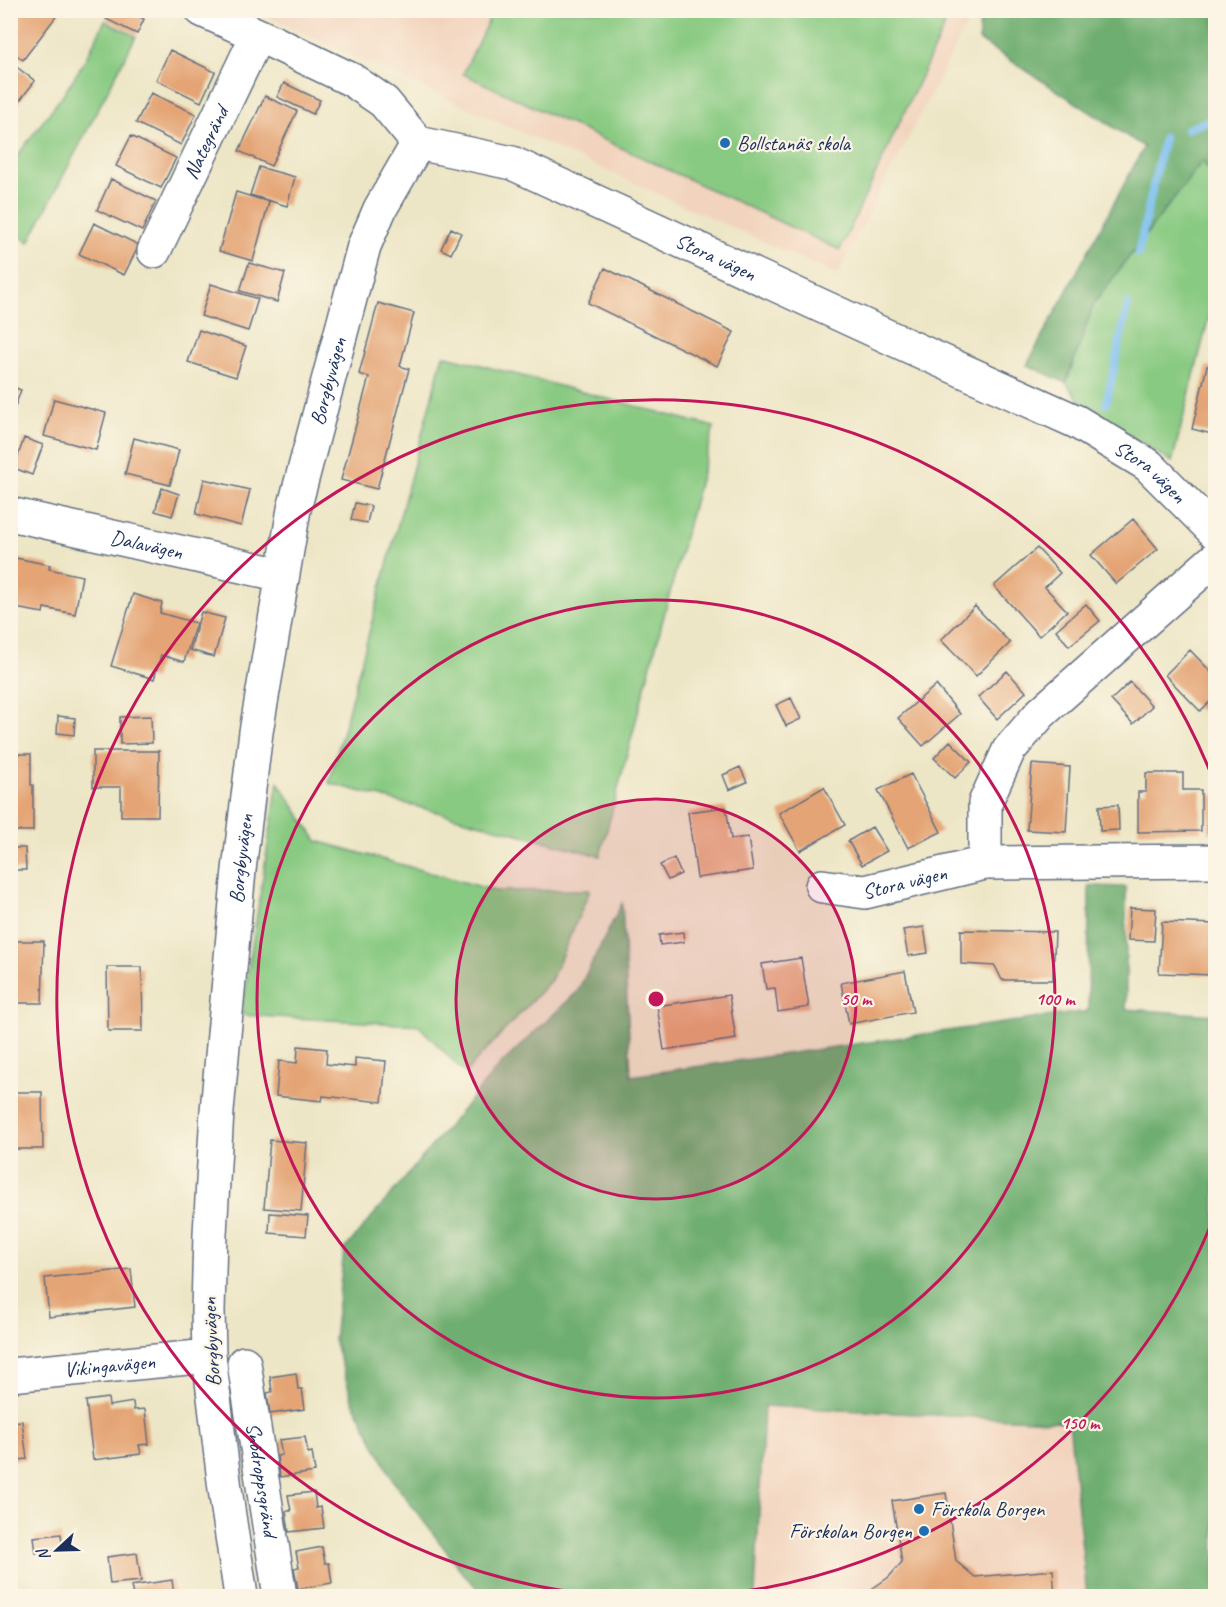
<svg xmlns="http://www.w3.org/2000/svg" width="1226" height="1607" viewBox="0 0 1226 1607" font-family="Caveat,sans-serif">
<rect width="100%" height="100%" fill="#fcf5e5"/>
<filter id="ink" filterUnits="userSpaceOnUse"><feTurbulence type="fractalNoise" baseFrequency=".0167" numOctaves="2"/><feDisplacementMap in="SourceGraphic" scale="12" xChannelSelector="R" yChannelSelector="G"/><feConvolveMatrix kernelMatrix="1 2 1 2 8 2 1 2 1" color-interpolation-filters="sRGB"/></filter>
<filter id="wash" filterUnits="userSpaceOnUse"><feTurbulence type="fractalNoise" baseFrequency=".008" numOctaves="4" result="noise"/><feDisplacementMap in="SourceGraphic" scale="24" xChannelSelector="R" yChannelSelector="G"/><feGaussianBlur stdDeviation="1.35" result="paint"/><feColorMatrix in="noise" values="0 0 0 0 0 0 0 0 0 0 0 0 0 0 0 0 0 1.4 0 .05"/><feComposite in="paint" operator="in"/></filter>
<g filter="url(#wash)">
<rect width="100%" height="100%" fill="#ede6c6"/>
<path fill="#f2d4be" d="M253 11H974L837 275Z
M764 1406 1070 1422 1087 1596H755Z"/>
<path fill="#89ca82" stroke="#527c70" stroke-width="1.5" d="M914 11 945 25 840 250 463 74 493 11Z
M105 21 136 36 29 242 11 230V164L65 92 83 64Z
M1202 161 1215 177V293L1172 462 1085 407 1066 383 1094 303Z
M443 355 714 427 600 856 329 783Z
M278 782 317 841 496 891 590 890 551 980 465 1073 418 1025 241 1015Z"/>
<path fill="#6eae70" stroke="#446e67" stroke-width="1.5" d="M980 11H1215V177L1202 161 1094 303 1066 383 1027 365 1144 147 979 40Z
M1089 886 1126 887V1009L1215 1015V1596H1087L1069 1422 764 1406 755 1596H486L466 1577 394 1482 353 1402 334 1340 344 1250 499 1066 577 992 622 903 631 1076 1088 1011Z
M423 1590 430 1596H392L393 1591Z"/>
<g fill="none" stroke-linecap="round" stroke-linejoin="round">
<path stroke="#7bbff1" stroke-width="8" d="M1187 129 1216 118
M1138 254 1164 137
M1106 404 1128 304"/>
</g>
<g id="blocks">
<path fill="#e4a474" d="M17 10H61L23 60 10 50V19Z
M110 10H126L144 19 137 34 106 19Z
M170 50 215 72 201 102 156 80Z
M10 62 35 81 17 104 10 100Z
M284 83 320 100 313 114 277 97Z
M151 93 196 114 181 145 136 123Z
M265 96 297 111 271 166 239 151Z
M131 136 176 158 161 188 116 166Z
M259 167 295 177 287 206 250 195Z
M111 179 156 201 142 231 97 210Z
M236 192 269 202 253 261 219 251Z
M94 223 139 245 124 275 79 254Z
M451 228 461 233 451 254 441 249Z
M249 263 285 273 277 302 240 291Z
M605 268 734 332 717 366 588 303Z
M211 284 258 299 248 331 201 316Z
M378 303 414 313 400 366 409 369 377 489 341 480 369 377 359 374Z
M199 330 246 346 236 377 188 362Z
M1207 366 1216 368V435L1192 429Z
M10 386 21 390 11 418H10Z
M54 399 106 413 96 450 44 436Z
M24 438 43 445 32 475 14 468Z
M134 438 179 450 170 485 125 474Z
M204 479 250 490 241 526 196 514Z
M162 488 179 494 172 516 155 511Z
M355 503 371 506 367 523 351 520Z
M1133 519 1158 549 1116 584 1091 555Z
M1037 548 1060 573 1045 587 1067 611 1039 636 994 586Z
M16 558 50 565 49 569 82 576 75 614 44 608 43 613 10 607V589Z
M133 594 162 603 160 613 196 623 184 662 161 655 154 679 111 666Z
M1086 604 1100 621 1069 646 1056 630Z
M975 606 1010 643 976 676 941 640Z
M201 612 225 618 214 657 190 650Z
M1190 650 1216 677V696L1200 711 1165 675Z
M1007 671 1026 692 997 719 978 697Z
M1130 682 1152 706 1133 724 1111 700Z
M936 685 960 714 923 746 898 718Z
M791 698 801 719 786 726 776 705Z
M58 716 75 718 74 735 57 733Z
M151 716 152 743 120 744V717Z
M950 741 971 762 955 778 934 758Z
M93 751H159L158 816H121V787H93Z
M10 754H31V785H33V831H10Z
M1032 764 1070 767 1066 832 1027 830Z
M740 767 747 782 729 790 723 775Z
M1146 773H1183V790H1201V831L1138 832V792H1146Z
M911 774 941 832 908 848 878 790Z
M824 787 845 825 800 851 779 813Z
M1209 795H1216V833H1208Z
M1118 805 1119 830 1100 831 1099 806Z
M726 807 731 839 748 837 753 870 697 878 688 812Z
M872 827 887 851 862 865 848 841Z
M10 848H25L26 870H10Z
M674 858 681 874 668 880 660 865Z
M1130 908 1156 909 1154 941 1128 940Z
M1162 922 1215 924 1213 975 1159 973Z
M924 927 928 953 908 956 903 930Z
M961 930 1055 932 1053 980H1002L995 966 961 964Z
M683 932 684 942 660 945 659 935Z
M12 941H44L42 1003H11Z
M801 958 809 1007 778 1012 775 988 766 989 762 964Z
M107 967H142L143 1031H108Z
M905 971 913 1012 849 1024 841 983Z
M729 995 736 1039 664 1050 657 1006Z
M298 1046 327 1049 326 1064 355 1067V1058L386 1061 382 1102 323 1096 322 1101 276 1096 279 1061 297 1063Z
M11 1092H42L43 1149H11Z
M270 1140 307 1143 301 1211 264 1208Z
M270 1213 308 1216 306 1236 269 1233Z
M131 1269 135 1307 49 1317 45 1278Z
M296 1373 298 1389H302L305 1409 270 1414 267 1393 272 1392 270 1377Z
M108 1398 109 1406 133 1402 134 1410 145 1409 149 1444 139 1445 141 1454 93 1460 86 1401Z
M22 1421 27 1459 10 1461V1422Z
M305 1437 308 1453 312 1452 315 1472 280 1477 277 1456 282 1455 279 1440Z
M314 1492 316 1508 321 1507 324 1528 289 1532 286 1511H291L288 1495Z
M946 1493 956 1561 975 1577 1053 1570 1055 1596H874L873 1588 889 1577 902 1562 892 1501Z
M61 1534 63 1550 36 1553 34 1537Z
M322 1547 325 1563H329L332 1583 298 1589 294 1568 299 1567 296 1552Z
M137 1553 141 1581 110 1584 107 1557Z
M172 1580 174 1596H133L131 1586Z"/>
</g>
</g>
<g filter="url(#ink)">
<use href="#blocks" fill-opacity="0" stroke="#646f82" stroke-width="1.5"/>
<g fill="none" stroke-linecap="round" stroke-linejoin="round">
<g stroke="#646f82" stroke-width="36">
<g id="minor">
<path id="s1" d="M202 10 273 42 352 80 384 102 418 143 512 163 904 344 1077 422 1148 465 1216 533"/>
<path id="s2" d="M154 251 257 36"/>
<path id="s3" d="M10 514 282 575"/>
<path d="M985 863 1216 861"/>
<path id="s4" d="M822 886 865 892 985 863V803L1009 750 1041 713 1216 558"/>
<path id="s5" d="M244 1363 280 1596"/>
<path id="s6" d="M10 1375 209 1356"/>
<path id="s7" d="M241 1596 225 1489 209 1356 208 1311 210 1234 217 1111 239 870 256 732 294 509 364 246 380 209 418 143"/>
</g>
</g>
<use href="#minor" stroke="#fff" stroke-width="33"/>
</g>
</g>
<circle cx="656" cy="999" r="200" fill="#c2185b" fill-opacity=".12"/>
<g fill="none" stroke="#c2185b" stroke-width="3">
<circle cx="656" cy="999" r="200"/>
<circle cx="656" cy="999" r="399"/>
<path d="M1215 1214A599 599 0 0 1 703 1596M609 1596A599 599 0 1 1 1215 784"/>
</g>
<g fill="#1f6fb2" stroke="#fcf5e5" stroke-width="2">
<circle cx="725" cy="143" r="6"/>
<circle cx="919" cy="1509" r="6"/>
<circle cx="924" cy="1531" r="6"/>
</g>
<g text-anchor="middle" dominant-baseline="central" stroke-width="4.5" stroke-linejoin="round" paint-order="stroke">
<g font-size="21" fill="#1b2f5e" stroke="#fcf5e5">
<text stroke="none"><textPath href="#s2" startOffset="120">Nategränd</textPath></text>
<text stroke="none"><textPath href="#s1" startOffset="578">Stora vägen</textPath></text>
<text stroke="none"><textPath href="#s7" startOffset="1227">Borgbyvägen</textPath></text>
<text stroke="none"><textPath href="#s1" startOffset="1064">Stora vägen</textPath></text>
<text stroke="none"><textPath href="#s3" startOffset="140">Dalavägen</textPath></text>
<text stroke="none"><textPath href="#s7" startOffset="741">Borgbyvägen</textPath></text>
<text stroke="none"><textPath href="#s4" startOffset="84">Stora vägen</textPath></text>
<text transform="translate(211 1342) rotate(-93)">Borgbyvägen</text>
<text stroke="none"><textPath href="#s6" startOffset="100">Vikingavägen</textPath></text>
<text stroke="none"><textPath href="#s5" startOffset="118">Snödroppsgränd</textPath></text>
</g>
<g font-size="21" fill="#1b2f5e" stroke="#fcf5e5" text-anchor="start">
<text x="737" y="143">Bollstanäs skola</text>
<text x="931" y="1509">Förskola Borgen</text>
<text x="912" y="1531" text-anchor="end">Förskolan Borgen</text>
</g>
</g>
<circle cx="656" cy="999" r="9" fill="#c2185b" stroke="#fcf5e5" stroke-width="3"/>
<g font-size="18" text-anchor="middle" font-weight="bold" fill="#c2185b" stroke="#fcf5e5" stroke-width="4.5" stroke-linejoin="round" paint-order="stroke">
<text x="856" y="1005">50 m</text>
<text x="1055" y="1005">100 m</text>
<text x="1080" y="1429">150 m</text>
</g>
<rect width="1226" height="1607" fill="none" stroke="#fcf5e5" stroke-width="36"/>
<g transform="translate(57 1550) rotate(248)" stroke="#fcf5e5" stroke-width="4.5" paint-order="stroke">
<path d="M0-4.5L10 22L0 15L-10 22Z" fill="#1b2f5e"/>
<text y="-9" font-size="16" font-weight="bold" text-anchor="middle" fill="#1b2f5e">N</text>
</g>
</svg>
